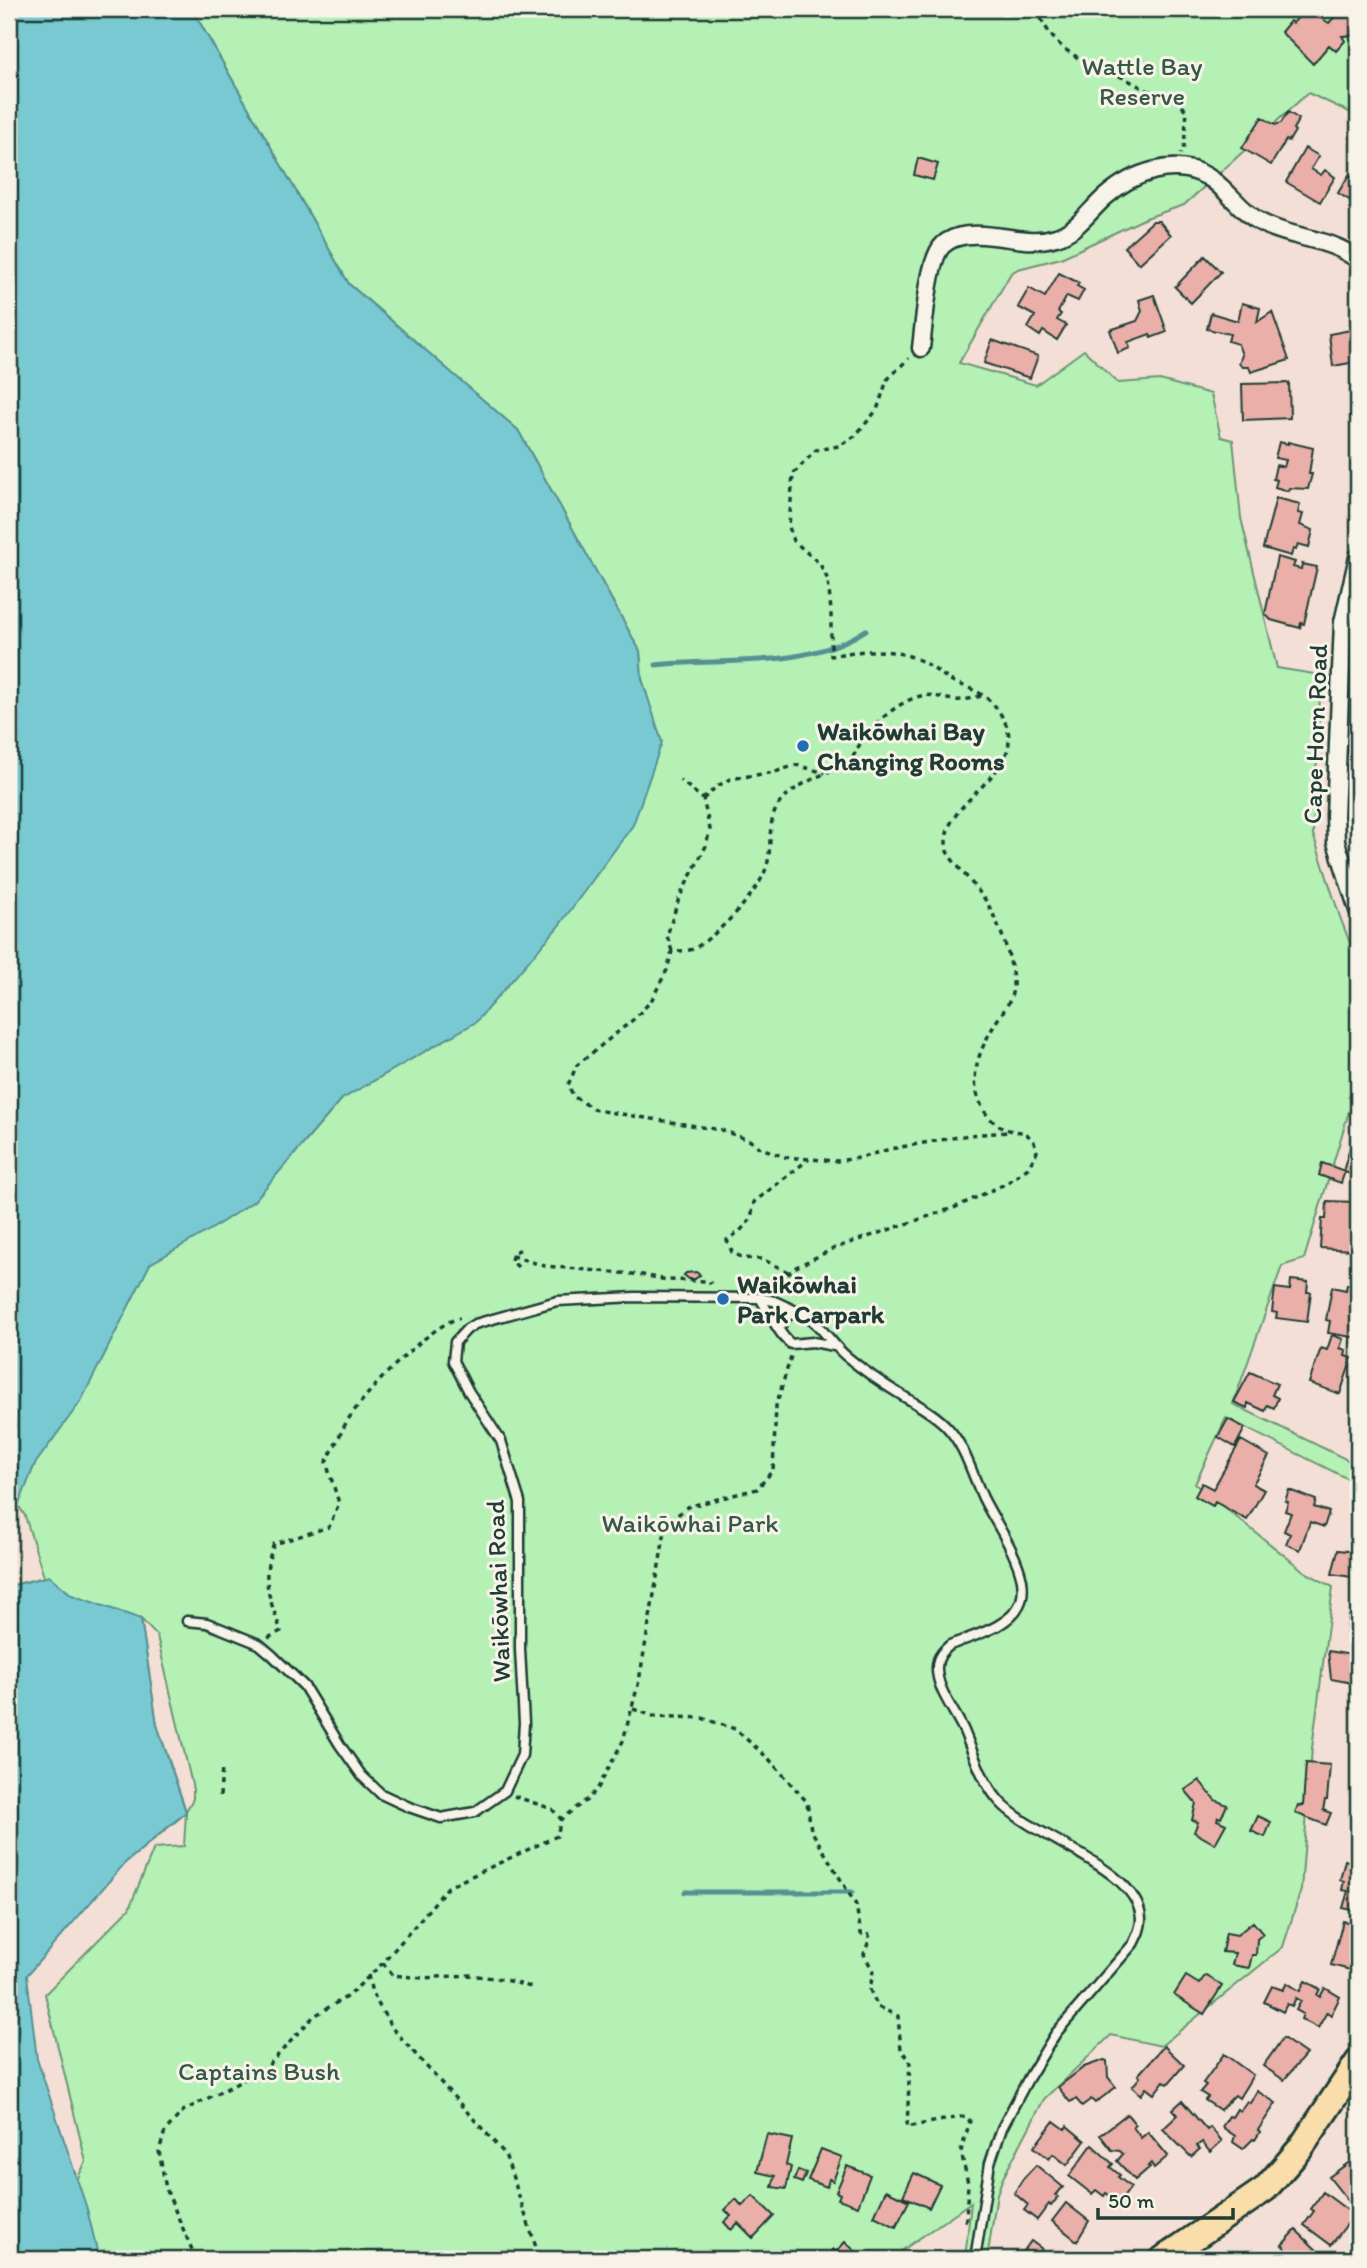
<svg xmlns="http://www.w3.org/2000/svg" width="1367" height="2268" viewBox="0 0 1367 2268" font-family="Itim,sans-serif">
<rect width="100%" height="100%" fill="#f3dfd5"/>
<filter id="ink" filterUnits="userSpaceOnUse"><feTurbulence type="fractalNoise" baseFrequency=".0143" numOctaves="2"/><feDisplacementMap in="SourceGraphic" scale="14" xChannelSelector="R" yChannelSelector="G"/><feConvolveMatrix kernelMatrix="1 2 1 2 8 2 1 2 1" color-interpolation-filters="sRGB"/></filter>
<g filter="url(#ink)">
<path fill="#b5f0b5" stroke="#6a9674" stroke-width="2" fill-rule="evenodd" d="M192 9H1358V116L1308 93 1184 205 1146 218 1061 258 1018 269 1011 273 959 363 1036 385 1084 350 1118 383 1160 380 1211 394 1221 437 1233 440 1241 518 1277 668 1321 675 1313 834 1340 917 1358 964V1082L1304 1259 1282 1266 1233 1404 1358 1465V1484L1226 1418 1195 1484 1305 1572 1333 1587 1312 1748 1301 1890 1283 1947 1161 2046 1111 2035 1044 2099 1002 2180 997 2194 987 2259H965L971 2202 890 2259H79L66 2226 79 2175 86 2162 45 1994 129 1909 154 1848 184 1846 186 1813 125 1863 9 1586 44 1577 25 1516 18 1505 20 1500 9 1462 177 1198 294 1155 342 1099 453 1035 650 707 642 679 640 651 518 430 349 284ZM141 1619 157 1636 193 1789V1799L186 1811 157 1725Z"/>
<path fill="#79c9d3" stroke="#559193" stroke-width="2" d="M9 9H192L349 284 518 430 640 651 642 679 662 742 633 825 558 927 476 1022 342 1099 254 1201 213 1228 150 1264 81 1401 35 1464 9 1529Z
M49 1576 72 1595 141 1619 157 1725 186 1812 125 1863 27 1975 37 2059 87 2209 99 2259H9V1583L10 1586Z"/>
<g fill="none" stroke-linecap="round" stroke-linejoin="round">
<path stroke="#559193" stroke-width="5" d="M656 665C724 658 805 670 866 630
M685 1892H852"/>
</g>
<path fill="#eaafa8" stroke="#1f3d34" stroke-width="2" d="M1305 10 1317 11 1318 16 1329 23 1337 14 1358 12V35L1342 36 1345 41 1336 51 1329 45 1313 64 1281 32 1290 21 1293 23 1301 14 1305 17Z
M1288 112 1299 119 1293 129 1295 131 1289 141 1286 140 1271 165 1242 148 1262 117 1275 125 1281 123Z
M1305 148 1319 156 1311 169 1321 175 1325 170 1335 177 1320 202 1286 182Z
M918 158 938 164 933 180 914 175Z
M1349 175 1354 179 1357 175 1358 176V213L1351 208 1354 203 1338 193Z
M1153 221H1159L1171 235 1139 264 1124 247Z
M1205 256 1221 272 1191 303 1175 287Z
M1059 273 1079 283 1077 286 1084 290 1078 301 1067 296 1058 312 1061 314 1057 320 1066 325 1057 340 1043 331 1040 336 1028 328 1035 316 1018 307 1029 288 1045 297Z
M1154 295 1167 332 1151 338 1150 334 1128 342 1130 348 1118 353 1110 330 1137 321 1142 311 1139 300Z
M1242 303 1260 308 1257 322 1272 312 1289 360 1251 372 1249 367H1242L1239 363 1242 355 1238 344 1228 341 1230 334 1207 329 1211 313 1238 321Z
M1351 330 1356 362 1333 366 1329 334Z
M992 340 1038 356 1030 378 984 363Z
M1289 383 1290 418 1243 420 1242 384Z
M1279 442 1288 444V442L1313 448 1309 474H1312L1308 489 1289 488 1288 491 1275 487 1277 480 1273 479 1276 465 1284 467 1286 460 1275 458Z
M1276 498 1300 504 1298 513 1303 514 1300 525 1313 530 1309 547 1298 544 1296 550 1293 549 1291 556 1263 548Z
M1277 557 1295 562 1293 567 1301 569 1302 564 1317 567 1304 624 1301 623 1300 628 1271 620 1265 614Z
M1357 1086 1358 1101 1357 1103 1349 1097Z
M1355 1130 1358 1131V1180L1350 1178 1351 1174 1344 1172V1168Z
M1322 1163 1345 1171 1341 1183 1319 1175Z
M1327 1201 1355 1202 1353 1236H1358V1248H1353L1352 1250 1320 1248 1322 1219H1326Z
M696 1272 700 1275 695 1279H689L684 1275 686 1273Z
M1291 1280 1308 1282 1307 1292H1311L1307 1322 1276 1318 1277 1313 1272 1312 1275 1288 1290 1290Z
M1347 1284 1358 1286V1338L1328 1333 1330 1321 1326 1320 1332 1287 1346 1290Z
M1332 1335 1343 1339 1340 1348 1346 1350 1345 1356 1352 1358 1340 1394 1309 1383 1321 1348 1327 1350Z
M1250 1372 1277 1384 1272 1395 1278 1398 1274 1408 1267 1405 1265 1411 1248 1403 1247 1408 1234 1402Z
M1228 1419 1245 1428 1235 1447 1218 1437Z
M1241 1440 1269 1456 1253 1484 1264 1490 1247 1520 1215 1502 1213 1506 1195 1496 1202 1483 1213 1489Z
M1289 1490 1316 1500 1314 1507 1329 1512 1324 1527 1310 1522 1300 1550 1286 1544 1290 1534 1284 1531 1291 1513 1285 1511 1288 1502 1285 1501Z
M1338 1550 1358 1552V1578L1332 1574Z
M1349 1616 1358 1618V1634L1347 1632Z
M1328 1651 1358 1656V1684L1331 1679Z
M1306 1763 1330 1765 1327 1800H1325L1323 1810 1331 1813 1326 1825 1295 1813 1298 1805 1303 1806Z
M1199 1780 1215 1800 1227 1805 1221 1818 1218 1817 1217 1820 1226 1824 1215 1844 1194 1832 1198 1822 1192 1820 1196 1803 1185 1790Z
M1258 1816 1271 1822 1265 1837 1251 1831Z
M1345 1860 1358 1864V1912L1343 1908 1348 1891 1342 1890 1344 1881 1340 1880Z
M1343 1921 1358 1925V1972L1331 1965Z
M1253 1922 1263 1934 1257 1939 1256 1955H1252L1249 1968 1232 1965 1235 1953 1222 1952 1226 1933 1237 1935Z
M1186 1976 1199 1984 1204 1977 1207 1976 1222 1986 1204 2014 1174 1995Z
M1305 1981 1320 1989 1317 1995 1320 1997 1325 1988 1340 1997 1331 2015 1327 2012 1318 2028 1301 2019 1303 2014 1296 2010 1301 2001 1296 1998 1292 2006 1287 2004 1283 2012 1264 2002 1272 1986 1283 1990 1287 1983 1300 1991Z
M1283 2038 1306 2054 1284 2080 1263 2066Z
M1164 2046 1184 2065 1168 2084 1164 2081 1154 2094 1146 2088 1141 2095 1132 2087 1140 2077 1138 2075Z
M1224 2054 1253 2075 1239 2098 1235 2095 1220 2110 1205 2100 1208 2097 1200 2092 1206 2085 1203 2083Z
M1104 2060 1107 2061 1108 2077 1116 2087 1095 2103 1091 2099 1082 2106 1076 2099 1070 2102 1058 2087 1084 2067Z
M1257 2091 1276 2103 1258 2130 1260 2132 1255 2140 1253 2139 1243 2149 1233 2142 1235 2136 1222 2127 1229 2116 1232 2117 1237 2109 1240 2111 1247 2101 1250 2103Z
M1182 2101 1207 2130 1210 2127 1222 2141 1210 2152 1202 2142 1197 2146 1200 2149 1191 2157 1163 2129 1178 2115 1173 2109Z
M1127 2114 1136 2125 1133 2127 1141 2138 1148 2132 1168 2156 1154 2168 1151 2163 1148 2166 1150 2167 1135 2180 1117 2161 1123 2154 1120 2151 1112 2150 1100 2135Z
M1054 2121 1065 2129 1067 2126 1085 2141 1067 2165 1053 2154 1049 2159 1034 2147Z
M767 2134 792 2139 786 2165 791 2167 786 2189 772 2187 775 2176 757 2172Z
M1092 2145 1113 2164 1110 2167 1120 2175 1118 2177 1131 2187 1119 2203 1106 2193 1104 2196 1096 2190 1092 2194 1069 2176Z
M821 2149 842 2157 833 2181 829 2179 827 2187 808 2180Z
M1351 2161 1358 2170V2201L1352 2206 1329 2177Z
M1036 2165 1063 2187 1056 2195 1058 2197 1051 2206 1049 2204 1037 2220 1024 2210 1028 2205 1014 2193 1023 2179Z
M847 2166 870 2175 858 2206 838 2199 840 2194 836 2192Z
M798 2170 806 2173 802 2183 794 2180Z
M914 2173 940 2185 929 2208 903 2196Z
M886 2190 909 2201 896 2227 874 2216Z
M1323 2192 1354 2215 1331 2245 1304 2225 1314 2211 1311 2209Z
M753 2196 774 2216 753 2238 738 2223 731 2230 724 2222 731 2216 725 2210 736 2199 742 2206Z
M1066 2203 1089 2221 1077 2241 1052 2221Z
M1296 2230 1326 2259H1276L1286 2249 1282 2245Z
M1031 2241 1042 2249 1040 2252 1044 2256 1046 2253 1055 2259H1018Z
M845 2242 864 2259H826L833 2249 836 2252Z"/>
<g fill="none" stroke-linecap="round" stroke-linejoin="round">
<g stroke="#1f3d34" stroke-width="13">
<path id="service" d="M760 1298C768 1311 779 1335 791 1344L813 1342 834 1346
M780 1327C784 1320 789 1311 799 1313 815 1316 833 1346 846 1356 864 1371 883 1384 903 1396 918 1405 935 1414 947 1427 965 1446 972 1474 983 1498 996 1524 1016 1551 1022 1580 1023 1587 1023 1595 1021 1601 1012 1627 972 1636 950 1645 943 1651 937 1657 937 1667 936 1689 955 1711 964 1731 974 1755 982 1782 1000 1802 1033 1838 1139 1868 1141 1919 1141 1929 1137 1936 1133 1944L1056 2033 1028 2079 1002 2128 990 2163 975 2259
M187 1621 207 1623 259 1644 272 1655 304 1686 340 1745 362 1776 381 1794 409 1807 441 1818 475 1812 505 1791 522 1755 524 1723 520 1649V1502L501 1441 469 1392 453 1361 455 1342 467 1329 475 1324 557 1301 635 1297 760 1298 774 1301 798 1312"/>
</g>
<g stroke="#1f3d34" stroke-width="21">
<path id="minor" d="M921 348C924 326 928 258 943 245 956 233 976 234 993 236 1015 238 1034 244 1056 237 1077 231 1089 211 1105 197 1132 173 1175 157 1208 177 1227 188 1239 210 1260 222 1291 239 1330 237 1358 260
M1358 557 1343 622 1335 816 1336 842 1358 910"/>
</g>
<g stroke="#1f3d34" stroke-width="30">
<path id="primary" d="M1163 2259 1265 2189 1300 2149 1358 2062"/>
</g>
<path stroke="#1f3d34" stroke-width="3.5" stroke-dasharray="5 5" stroke-linecap="butt" d="M1037 9C1055 55 1083 60 1124 78 1132 82 1140 87 1149 91 1167 98 1172 96 1187 111L1184 146 1180 154
M981 696C973 698 963 701 955 700 939 699 932 691 914 698 895 705 872 725 861 742 856 751 855 756 846 762 825 776 794 783 779 804 765 824 774 850 765 871 756 895 716 937 693 949 688 951 679 951 672 951L667 970 651 1001 634 1019 577 1065 568 1085 574 1097 596 1110 721 1130 749 1140 759 1147 784 1157 837 1161 859 1158 890 1149 969 1135 1008 1132
M703 799 716 787 730 779 775 772 796 765 825 773
M672 951 667 936 671 923 679 898 706 846 710 829 703 799 680 780
M512 1256 545 1266 643 1275 667 1280 709 1281 711 1284
M518 1267 511 1260 513 1253 521 1249
M788 1272 762 1259 743 1258 732 1252 727 1240 740 1231 751 1219 754 1202 809 1159
M772 1287 796 1267 835 1248 956 1207 1007 1183 1028 1168 1037 1152 1034 1142 1025 1132C1008 1132 995 1127 985 1112 965 1079 979 1050 998 1019 1007 1006 1014 997 1013 981 1011 954 999 924 986 901 979 890 949 858 947 851 946 848 946 844 946 841 947 797 1030 771 1004 720 1000 712 991 701 984 696 974 689 960 685 950 680 940 674 930 665 919 660 891 647 860 650 831 656V611L828 580 820 564 794 541 789 527 793 474 816 450 839 446 855 436 877 410 887 380 909 358
M268 1638 281 1631C269 1597 260 1579 274 1544L329 1527 339 1503 326 1462C334 1449 339 1436 346 1423 361 1396 430 1324 460 1318
M633 1709 653 1716 702 1718 735 1729 769 1759 807 1802 811 1830 856 1905 861 1934 868 1933 870 1938 864 1954 873 1971 870 1990 878 2007 898 2016 901 2050 910 2060 907 2127 965 2116 970 2121 961 2151 968 2183 966 2220 968 2223
M220 1796 222 1768
M514 1796 552 1809 561 1819
M383 1963 392 1975 423 1978 469 1975 502 1979 531 1987
M368 1975 372 1993 392 2028 505 2154 540 2259
M196 2259 166 2189 159 2151 165 2131 183 2111 265 2069 314 2016 348 1996 383 1963 448 1887 557 1836 561 1819 588 1799 598 1788 623 1741 639 1681 666 1525 687 1507 757 1489 773 1470 776 1406 791 1356"/>
<use href="#service" stroke="#f7f3e8" stroke-width="8"/>
<use href="#minor" stroke="#f7f3e8" stroke-width="16"/>
<use href="#primary" stroke="#f9ddab" stroke-width="24"/>
</g>
</g>
<g fill="#1f6fb2" stroke="#f7f3e8" stroke-width="2.5">
<circle cx="803" cy="746" r="7"/>
<circle cx="723" cy="1299" r="7"/>
</g>
<g text-anchor="middle" dominant-baseline="central" stroke-width="6" stroke-linejoin="round" paint-order="stroke">
<g font-size="26" fill="#365847" stroke="#f7f3e8">
<text x="1142" y="66">Wattle Bay<tspan x="1142" dy="30">Reserve</tspan></text>
<text x="690" y="1523">Waikōwhai Park</text>
<text x="259" y="2071">Captains Bush</text>
</g>
<g font-size="26" font-weight="bold" fill="#1f3d34" stroke="#f7f3e8" text-anchor="start">
<text x="817" y="731">Waikōwhai Bay<tspan x="817" dy="30">Changing Rooms</tspan></text>
<text x="737" y="1284">Waikōwhai<tspan x="737" dy="30">Park Carpark</tspan></text>
</g>
<g font-size="26" fill="#1f3d34" stroke="#f7f3e8">
<text transform="translate(1315 734) rotate(-88)">Cape Horn Road</text>
<text transform="translate(498 1591) rotate(-92)">Waikōwhai Road</text>
</g>
</g>
<rect width="1367" height="2268" fill="none" stroke="#f7f3e8" stroke-width="35"/>
<rect x="18" y="18" width="1332" height="2233" fill="none" stroke="#1f3d34" stroke-width="2.5" filter="url(#ink)"/>
<path d="M1098 2208v10h135v-10" fill="none" stroke="#1f3d34" stroke-width="3.5"/>
<text x="1108" y="2208" font-size="21" fill="#1f3d34" stroke="#f7f3e8" stroke-width="5" paint-order="stroke">50 m</text>
</svg>
